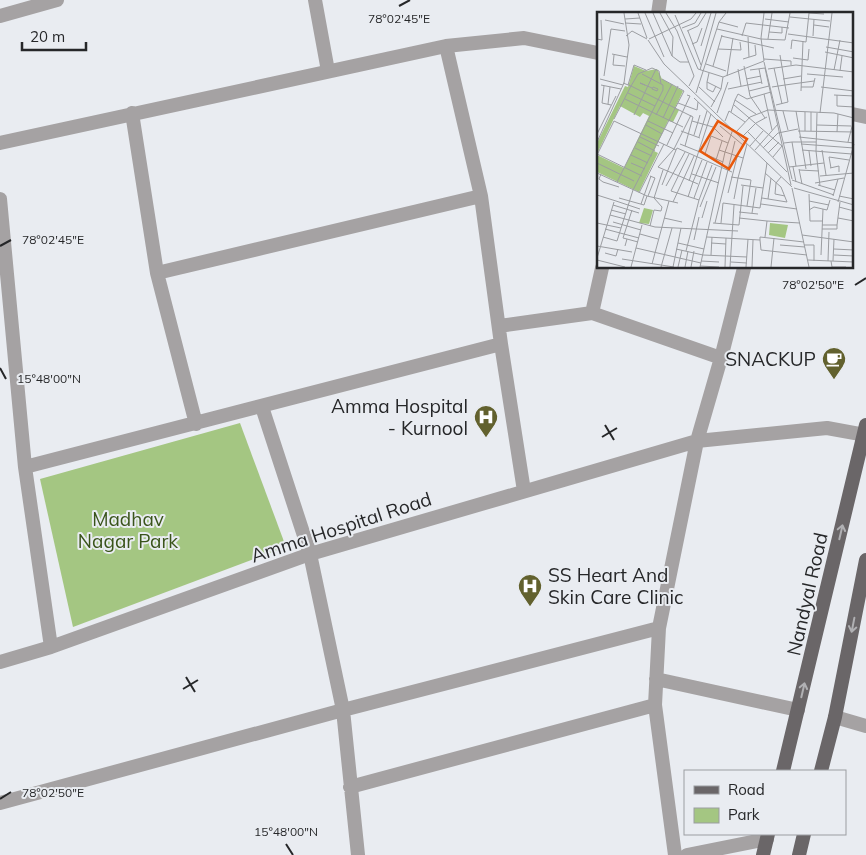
<svg xmlns="http://www.w3.org/2000/svg" width="866" height="855" viewBox="0 0 866 855" font-family="Mulish,sans-serif">
<rect width="100%" height="100%" fill="#e9ecf1"/>
<path fill="#a4c682" d="M240 423 286 547 73 627 40 479Z"/>
<g fill="none" stroke-linecap="round" stroke-linejoin="round">
<path stroke="#a5a2a3" stroke-width="14" d="M315 0 328 71
M658 14 660 0
M0 16 57 0
M446 46 524 38 598 53
M132 113 157 273 196 424
M852 114 866 117
M0 143 446 46 481 196 501 344 524 491
M0 199 25 467 51 647
M157 273 481 196
M592 313 602 268
M499 326 592 313 721 358
M262 407 310 554 343 710 358 855
M25 467 501 344
M0 662 51 647 310 554 697 441 827 428 866 435
M656 679 798 710
M835 717 866 726
M350 787 655 705
M0 803 343 710 659 628
M675 855 655 705 659 628 697 441 721 358 744 268
M687 855 767 839"/>
<path stroke="#6a6668" stroke-width="14" d="M783 771 866 425
M821 771 835 717 866 560
M763 855 768 834
M799 855 804 834"/>
</g>
<defs><path id="oneway-shaft" d="M-6 0H5M1.5-3L5.5 0L1.5 3" fill="none" stroke-width="1.6" stroke-linecap="round" stroke-linejoin="round" transform="scale(1.25)"/></defs>
<g stroke="#b0b0b3">
<use href="#oneway-shaft" transform="translate(841 532) rotate(-77)"/>
<use href="#oneway-shaft" transform="translate(853 625) rotate(101)"/>
<use href="#oneway-shaft" transform="translate(803 690) rotate(-77)"/>
</g>
<path fill="none" stroke="#262729" stroke-width="2" d="M399 6 410 0M0 246 11 240M855 285 866 278M0 368 6 379M605 425 614 440M602 437 617 428M186 677 195 692M183 689 198 680M0 799 11 792M286 844 293 855"/>
<defs>
<g id="cafe-pin" transform="scale(1.25)"><path d="M0 17L-7.5 6A9.5 9.5 0 1 1 7.5 6Z" fill="#62612e" stroke="#e9ecf1"/><path d="M-5.5-4.5H6V0H3Q3 3.5 0 3.5H-2.5Q-5.5 3.5-5.5 0ZM3-3.2v2h1.7v-2ZM-6 4.5H4V6H-6Z" fill="#fff"/></g>
<g id="hospital-pin" transform="scale(1.25)"><path d="M0 17L-7.5 6A9.5 9.5 0 1 1 7.5 6Z" fill="#62612e" stroke="#e9ecf1"/><path d="M-5-5h3v3.5h4V-5h3V5h-3V1.5h-4V5h-3Z" fill="#fff"/></g>
</defs>
<g fill-rule="evenodd">
<use href="#cafe-pin" x="834" y="359"/>
<use href="#hospital-pin" x="486" y="417"/>
<use href="#hospital-pin" x="530" y="586"/>
</g>
<g text-anchor="middle" dominant-baseline="central" stroke-width="4" stroke-linejoin="round" paint-order="stroke">
<g font-size="19" fill="#262729" stroke="#e9ecf1" text-anchor="end">
<text x="816" y="359">SNACKUP</text>
<text x="468" y="406">Amma Hospital<tspan x="468" dy="22">- Kurnool</tspan></text>
<text x="548" y="575" text-anchor="start">SS Heart And<tspan x="548" dy="22">Skin Care Clinic</tspan></text>
</g>
<g font-size="19" fill="#3a541b" stroke="#e9ecf1">
<text x="128" y="519">Madhav<tspan x="128" dy="22">Nagar Park</tspan></text>
</g>
<g font-size="19" fill="#262729" stroke="#e9ecf1">
<text transform="translate(341 527) rotate(-18)">Amma Hospital Road</text>
<text transform="translate(807 594) rotate(-77)">Nandyal Road</text>
</g>
</g>
<g transform="translate(597 12)">
<rect width="256" height="256" fill="#e9ecf1"/>
<path d="M37 54 49 59 60 57 65 67 86 79 78 96 82 98 76 110 71 109 57 139 61 141 42 180 0 160V143L27 156 52 104 46 101 43 105 23 94 0 142V131L28 74 31 75ZM47 196 56 198 52 212 42 211ZM173 211 191 213 188 226 172 223Z" fill="#a4c682"/>
<path fill="none" stroke="#9b9da1" stroke-width="1" d="M41 1 50 26M48 1 67 45M56 1 75 44M63 1 76 25 75 44 83 50H92M69 1 80 19 97 64 92 74M212 1 227 2M78 3 101 57 126 65 167 49M193 5 233 9M28 7 43 6M168 7 192 10M8 8 27 12M122 10 141 15M28 11 44 12M217 13 232 15M85 16 98 11 104 1M120 17 164 27 188 28 193 1M90 19 101 14 109 1M91 19 104 53M172 20 185 21V15M191 22 257 31M29 24 35 19 50 27M124 24 177 36M145 24 149 11 192 16M216 24 217 7M151 25 152 45M0 27 5 28 4 8M52 27 94 7 99 1M171 27 175 1M51 28 67 52 195 175M95 32 100 30 105 16M104 34 114 1M229 35 257 40M121 37 144 38 143 30M194 37 195 28 209 30 212 1M228 40 257 46M15 42 30 45M17 43 16 53 28 54M183 43 188 73 217 69M196 46 211 48 212 37M146 47 159 43 158 33M167 47 194 49V53M167 49 164 26 167 1M167 50 195 167M109 52 129 59M116 54 125 23M147 54 153 84 168 106M177 56 185 92M141 57 144 74M162 57 165 72M171 57 199 53 257 60M103 58 119 1M153 58 168 56 194 173M237 58 243 28M243 59 245 44M112 61 110 70 124 77M210 62 246 65M7 64 14 17 28 19M130 64 136 26M3 67 26 73M149 67 164 64M186 67 204 64M110 70V77L116 80 119 74M64 72 62 59 55 56 41 62 34 74 96 105 88 134M4 73 24 77M31 73 37 53 49 58M48 73 43 71 55 76M7 74 5 91 14 93M56 75 61 77 60 79 55 77ZM102 75 118 90M175 75 188 73 191 90 179 93M204 75H216L218 66M224 75 257 79M131 77 165 70M152 79 172 74M204 79 206 29M31 81 58 94M99 81 122 10 129 1M167 82 175 118M237 83 257 84M240 83V94L257 95M97 86 120 108M28 87 86 115M138 88 141 82 150 87 174 80M81 91 100 98 101 90M11 92 13 75M137 93 185 134 176 145M114 95 124 77 126 65M186 99 191 118M199 99 209 157M134 100 138 88 159 102M120 101 131 70M220 101 219 139 223 174M223 101 235 1M37 103 59 57M59 103 75 72M94 103 77 137 61 155 101 172M66 106 81 74M17 107 34 74 26 71M17 109 79 138 80 136 135 160M51 109 76 121M95 109 116 115 126 125M128 109 132 99 148 110M49 113 65 122M220 113 254 114M123 114 146 133M84 119 103 126M201 119 257 120M208 119V100M214 119V100M139 120 153 105 171 98 237 101 257 106M151 120 190 160M240 120 241 102M0 122 19 84M97 123 103 103M43 125 62 134M102 125 110 99M145 125 159 111 170 105M202 125 257 131M0 130 27 71 32 33 27 1M41 130 58 139M195 130H219M251 130 257 107M187 131 195 130 199 154M83 132 103 140M204 132 257 136M70 133 93 84 90 83M153 134 166 119M38 136 55 144M166 136 181 121 201 117M122 138 146 146M158 138 181 112M205 138 255 142M225 138 229 163M212 139 214 154M171 141 182 130M0 142 45 164M92 142 74 179 102 188M0 143 17 109M34 143 51 151M119 148 125 129M126 150 108 142 114 124 131 131M0 151 37 169M34 151 48 157M192 155 227 151M196 155 199 170M233 156 242 154V160M234 156 232 145 252 148M202 157 205 172M202 158 222 159M0 161 50 184 81 191M4 162 2 167 6 170 22 175M95 162 122 171M223 164 257 161M134 165 141 166 137 187M184 165 179 171 178 182 188 184M195 168 237 183M92 169 114 102M20 170 66 78V73L45 62M96 170 105 148M218 171 247 166M65 173 79 138M144 173 166 176M221 173 238 178M69 174 88 140M195 176 212 255M197 176 257 193M42 181 67 132M131 181 140 145M212 182 213 209H226M0 183 19 189M51 184 58 166 53 164M236 184 241 167M242 184 257 187M91 185 96 170M22 186 47 193 50 184M97 186 110 150M165 186 190 190 184 175 168 161M171 187 174 166M19 189 43 197M212 189 232 193M76 190 97 144M241 190 257 132M44 192 54 164M164 192 200 197M16 193 42 201M150 194 154 168 141 166 150 132M103 195 119 155M242 195 257 199M14 198 29 202M212 198 217 195 230 198 233 188M142 200 161 202M155 201 159 176M13 203 58 215 141 219M67 206 85 210M105 206 110 189M142 206 170 209M241 206 257 209M16 210 44 218M0 211 24 216M116 211 142 213 146 174M118 211 138 129M124 211 126 191 163 196 170 151M225 213H240L243 190M53 214 57 198 64 199 65 195 57 186 66 158M8 217 42 226M225 217H240V213M43 222 61 227M205 223 257 230M6 225 20 229 36 178 87 79 65 67M110 225 163 228V225L207 230M168 225 170 209 203 211M30 227 26 226 35 198M97 228 102 205M163 228 164 238 210 243M81 231 107 237M114 231 129 232M183 233 208 235M207 233H217V249M0 234 35 240M28 234 30 227 41 230M39 236 104 251M79 237 106 243 150 245M237 237 257 238M89 239 102 188 115 153M8 241 19 244 21 237M114 243 115 225M224 243 226 197M237 243 257 244M0 246 17 190M25 247 77 255M0 248 28 255M211 248 257 250M104 249 122 250M231 249 232 220M234 249 235 255H249M236 249 237 227M134 250 150 251M55 252 72 189M103 254 122 255M34 255 45 213M64 255 75 216M76 255 84 216M81 255 85 238M88 255 91 239M94 255 97 239M103 255 128 140 136 117M128 255 129 226M133 255 137 193M149 255 151 227M155 255 156 228M174 255 177 226"/>
<path fill="#e8590c" fill-opacity="0.15" stroke="#e8590c" stroke-width="2.5" d="M121 109 150 127 132 157 103 139Z"/>
<rect width="256" height="256" fill="none" stroke="#262729" stroke-width="2.5"/>
</g>
<g font-size="12" text-anchor="middle" fill="#262729" stroke="#e9ecf1" stroke-width="4" stroke-linejoin="round" paint-order="stroke">
<text x="399" y="23">78°02'45"E</text>
<text x="53" y="244">78°02'45"E</text>
<text x="813" y="289">78°02'50"E</text>
<text x="49" y="383">15°48'00"N</text>
<text x="53" y="797">78°02'50"E</text>
<text x="286" y="836">15°48'00"N</text>
</g>
<rect x="684" y="770" width="162" height="65" fill="#e9ecf1" stroke="#9b9da1"/>
<rect x="694" y="786" width="25" height="8" fill="#6a6668" stroke="#9b9da1"/>
<text x="728" y="795" font-size="15" fill="#262729">Road</text>
<rect x="694" y="808" width="25" height="15" fill="#a4c682" stroke="#9b9da1"/>
<text x="728" y="820" font-size="15" fill="#262729">Park</text>
<path d="M22 42v8h64v-8" fill="none" stroke="#262729" stroke-width="2.5"/>
<text x="30" y="42" font-size="15" fill="#262729" stroke="#e9ecf1" stroke-width="4" paint-order="stroke">20 m</text>
</svg>
